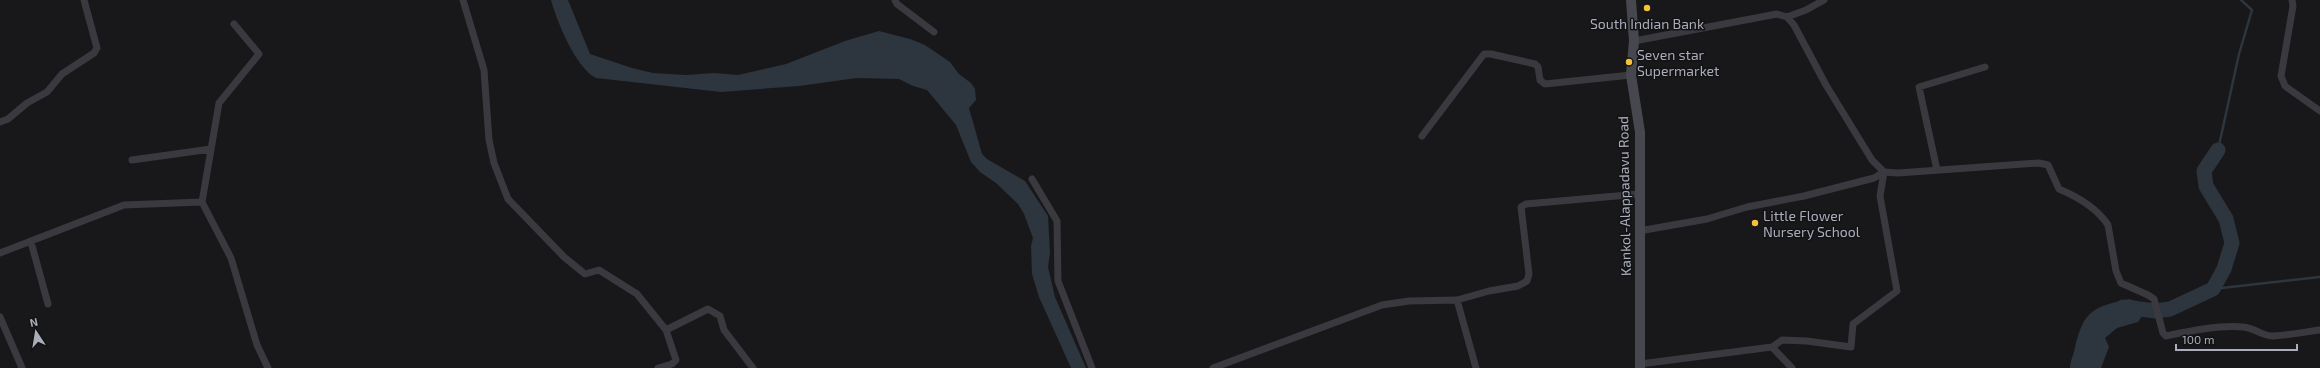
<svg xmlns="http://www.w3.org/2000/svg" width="2320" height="368" viewBox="0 0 2320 368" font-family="'Exo 2',sans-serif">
<rect width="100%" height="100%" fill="#18181a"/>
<path fill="#2d353e" d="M551 0H568L590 54 632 68 653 73 686 75 714 73 738 75 786 64 845 41 879 31 910 39 925 45 950 62 959 74 971 83 975 89 976 100 969 108 982 154 987 159 1025 181 1048 216 1050 253 1048 267 1055 297 1086 368H1071L1039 297 1032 274 1031 246 1033 238 1024 214 1018 204 996 183 980 172 971 162 956 125 927 90 913 86 899 79 857 78 799 86 721 92 596 78C576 68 557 22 551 0Z
M2129 299 2140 302 2142 305V316L2138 322 2117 328 2105 338 2109 347 2101 368H2070C2070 361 2074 354 2075 347 2084 310 2093 307 2129 299Z"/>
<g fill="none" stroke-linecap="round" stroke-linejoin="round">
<path stroke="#2d353e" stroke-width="2.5" d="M2218 150 2239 54 2252 10 2241 0
M2213 289 2320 277"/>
<path stroke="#2d353e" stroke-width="15" d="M2123 307 2156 311 2170 309 2213 289 2224 269 2232 243 2226 219 2206 186 2204 171 2218 150"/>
<path stroke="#39393f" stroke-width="7" d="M463 0 484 70 489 140 494 163 508 199 564 257 585 274 599 270 637 294 666 330 708 309 720 316 724 330 753 368
M895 0 897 4 934 32
M2292 0 2293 6 2281 76 2285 86 2320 111
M1787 17 1806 10 1824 0
M1634 41 1777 14 1787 17 1794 25 1826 85 1872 160 1884 172 1898 173 2039 163 2048 165 2059 189C2078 197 2097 208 2108 225L2116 271 2121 283 2148 295 2154 299 2163 333 2166 336C2190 331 2218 325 2243 327 2255 328 2264 337 2274 336 2289 335 2305 332 2320 330
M0 122 8 119 27 103 47 92 62 74 94 53 97 48 84 0
M1422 136 1484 54H1491L1535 64 1538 67 1540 80 1545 84 1631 75
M132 160 211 149
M1937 170 1919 87 1985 67
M1032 179 1057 221 1058 281 1092 368
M202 202 231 258 257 345 268 368
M1639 231 1707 219 1747 207 1804 196 1874 178 1884 172
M31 242 48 304
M0 253 124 205 202 202 219 103 259 54 234 24
M1457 300 1476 368
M0 317 22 368
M1772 347 1782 340 1807 341 1851 347 1853 324 1897 291 1880 196 1884 172
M1640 364 1772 347 1792 368
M658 368 672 364 676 360 666 330
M1213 368 1382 305 1409 301 1457 300 1489 291 1518 286 1527 281 1529 274 1521 207 1526 204 1639 194"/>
<path stroke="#47484f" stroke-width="10" d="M1631 0 1634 41 1631 75 1640 132V368"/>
</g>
<g fill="#f3c236" stroke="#131315" stroke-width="1.5">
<circle cx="1647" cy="8" r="4"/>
<circle cx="1629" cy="62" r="4"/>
<circle cx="1755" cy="223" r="4"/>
</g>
<g text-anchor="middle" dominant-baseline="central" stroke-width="3" stroke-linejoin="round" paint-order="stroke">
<g font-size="14" fill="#aaadba" stroke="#131315" text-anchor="start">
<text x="1647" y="23" text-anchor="middle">South Indian Bank</text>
<text x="1637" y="54">Seven star<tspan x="1637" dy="16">Supermarket</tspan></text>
<text x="1763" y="215">Little Flower<tspan x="1763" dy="16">Nursery School</tspan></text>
</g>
<g font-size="14" fill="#aaadba" stroke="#131315">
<text transform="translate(1624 196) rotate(-91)">Kankol-Alappadavu Road</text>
</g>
</g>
<g transform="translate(36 332) rotate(348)" stroke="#131315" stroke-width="3" paint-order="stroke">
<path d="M0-3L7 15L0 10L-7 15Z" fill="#aaadba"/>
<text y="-6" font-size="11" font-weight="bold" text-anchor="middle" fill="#aaadba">N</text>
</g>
<path d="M2176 344v6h121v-6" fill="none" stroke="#aaadba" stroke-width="2"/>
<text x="2182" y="344" font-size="12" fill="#aaadba" stroke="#131315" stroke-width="3" paint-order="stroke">100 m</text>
</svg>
